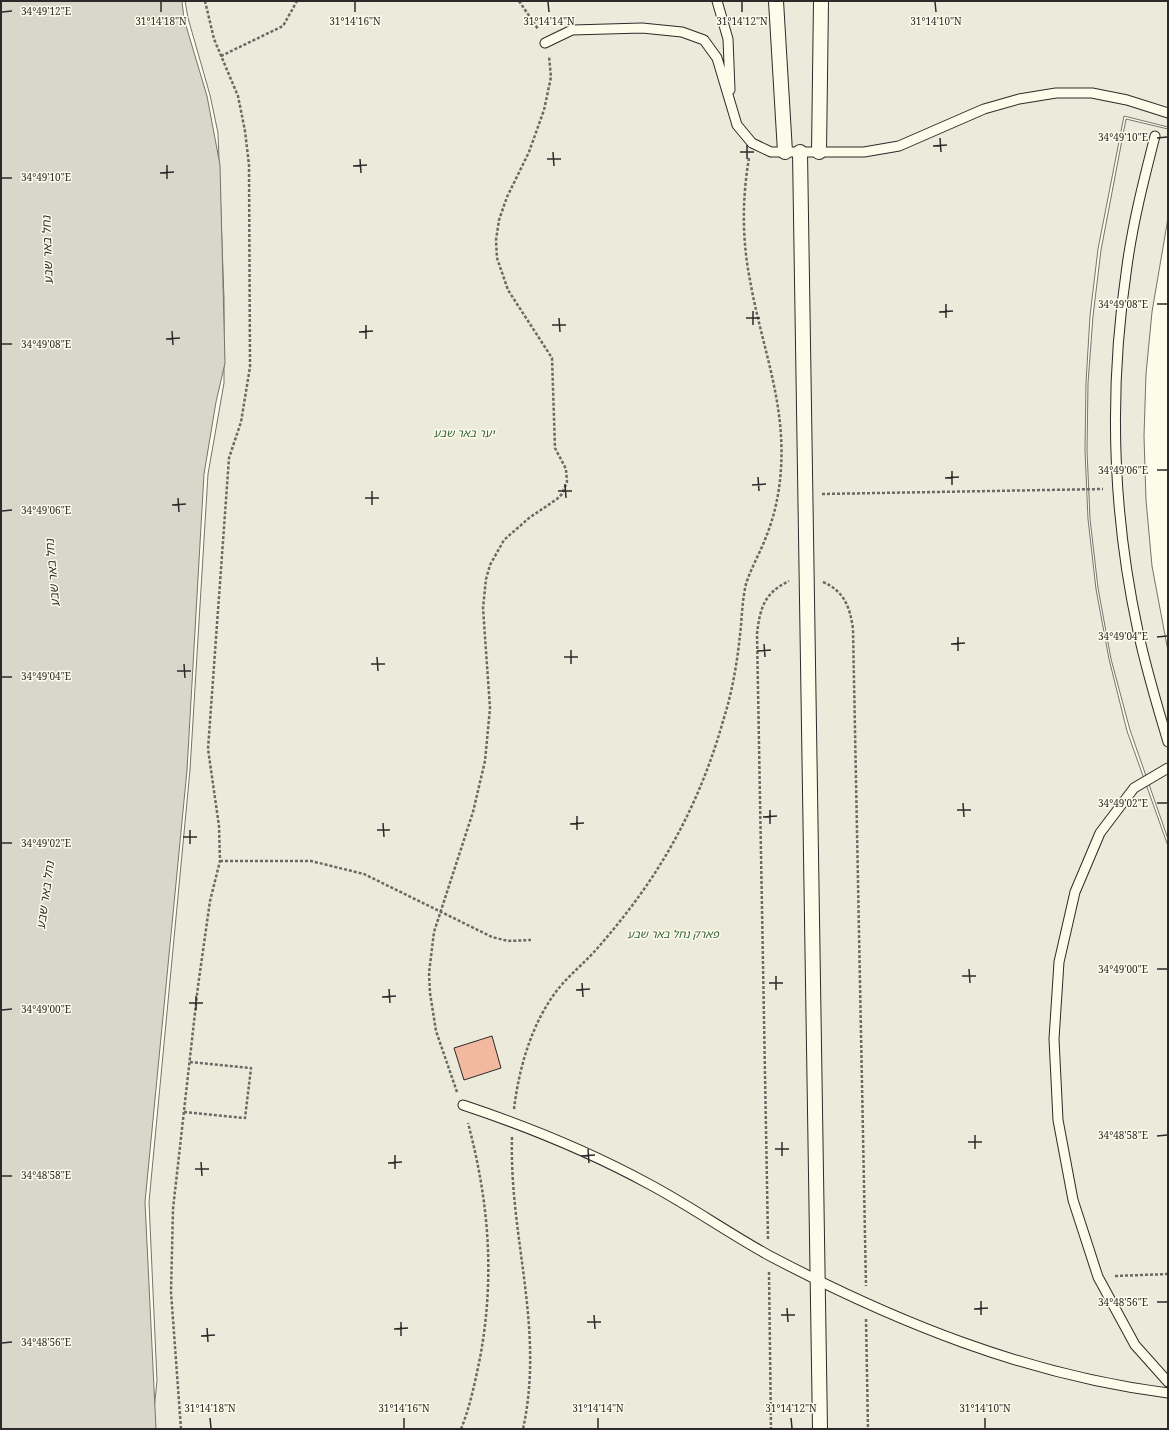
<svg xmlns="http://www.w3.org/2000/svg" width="1169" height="1430" viewBox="0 0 1169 1430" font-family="'Noto Serif','Noto Sans Hebrew',serif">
<rect width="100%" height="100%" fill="#fdfbea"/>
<path fill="#ecebdb" stroke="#74746e" d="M185 1H1168V127L1124 116 1098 249 1090 316 1086 383 1085 451 1088 519 1096 589 1109 659 1127 731 1168 846V1429H152L157 1381 149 1202 190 770 208 474 224 383V299L218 133 210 95 188 18Z"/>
<path fill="#eceadb" stroke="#74746e" d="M1126 119 1168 129V218L1152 312 1146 374 1144 436 1146 500 1152 566 1168 651V839L1130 730 1111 659 1098 588 1090 519 1087 451 1088 383 1093 316 1101 250Z"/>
<path fill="#d8d7c9" stroke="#74746e" d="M1 1H182L184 19 207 96 220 165 225 363 216 402 204 474 187 770 145 1202 156 1429H1Z"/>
<path fill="#f2b8a0" stroke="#2b2b2b" d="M492 1036 501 1068 464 1080 454 1048Z"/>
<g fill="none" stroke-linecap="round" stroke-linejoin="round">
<g stroke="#2b2b2b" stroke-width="11">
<path id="service" d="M717 1 728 39 730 90
M545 43 572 30 642 28 682 32 704 40 717 58 737 125 752 143 771 152H864L899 146 984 109 1019 99 1056 93H1092L1127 100 1168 113
M1155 136C1144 179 1133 222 1127 266 1109 387 1112 511 1138 631 1146 669 1157 705 1168 742
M1168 768 1134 788 1100 833 1075 892 1059 962 1054 1039 1058 1120 1073 1200 1098 1277 1135 1345 1168 1382
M463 1105C526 1126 588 1151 647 1183 689 1205 728 1233 770 1256 896 1322 1026 1375 1168 1393"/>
</g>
<g stroke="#2b2b2b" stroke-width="16">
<path id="pedestrian" d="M776 1 785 152
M800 152 820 1429
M819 152 821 1"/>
</g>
<path stroke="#6a6964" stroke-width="2.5" stroke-dasharray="3 2" stroke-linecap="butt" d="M519 1 538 29
M221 56 283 26 297 1
M822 494 1103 489
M823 582C844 591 850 607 853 629L866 1286
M220 861H311L364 874 492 937 508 941 531 940
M457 1092 436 1031 430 993 429 973 434 932 473 812 485 761 490 708 483 608 486 579 490 565 504 540 529 518 557 499 562 494 567 482 566 469 555 448 552 358 508 290 497 258 496 240 499 220 507 197 529 152 544 110 551 77 549 56
M514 1109C519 1068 531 1026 555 993 566 978 581 966 594 952 611 933 627 913 642 892 679 840 706 782 723 721 732 693 737 664 740 635 742 618 742 601 746 584 751 568 760 553 766 537 779 505 783 470 781 436 778 383 759 333 750 280 742 240 742 199 749 158
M184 1112 245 1118 251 1068 189 1062
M512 1137C509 1237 545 1328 523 1429
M768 1239 757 634C760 608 764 593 789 581
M769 1272 771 1429
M1115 1276 1168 1274
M866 1319 868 1429
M181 1429 171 1292 173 1209 198 986 210 901 220 861 219 826 208 749 229 458 241 422 250 367 249 165 245 131 238 96 214 39 205 1
M461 1429C470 1407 475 1382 480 1358 495 1277 489 1202 468 1123"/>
<use href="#service" stroke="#fdfbea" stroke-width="9"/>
<use href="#pedestrian" stroke="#fdfbea" stroke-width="14"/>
</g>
<path fill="none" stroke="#2b2b2b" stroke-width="1.5" d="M161 2V12M355 2V12M548 2 549 12M742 2V12M935 2 936 12M2 12 12 11M940 138 941 152M1157 138 1167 137M747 145V159M933 146 947 145M553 152 554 166M740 152H754M360 159 361 173M547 159H561M167 165V179M353 166 367 165M160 173 174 172M2 178H12M946 304V318M1157 304H1167M753 311V325M939 312 953 311M559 318 560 332M746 318H760M366 325V339M552 325H566M172 331 173 345M359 332 373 331M166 339 180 338M2 344H12M1157 470H1167M952 471V485M758 477 759 491M945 478 959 477M565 484 566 498M752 485 766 484M372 491V505M558 491H572M178 498 179 512M365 498H379M172 505 186 504M2 511 12 510M958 637V651M1157 637 1167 636M764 644 765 657M951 644 965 643M571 650V664M757 651 771 650M377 657 378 671M564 657H578M184 664 185 678M371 664H385M177 671H191M2 677H12M963 803 964 817M1157 803H1167M770 810V824M957 810H971M577 816V830M763 817 777 816M383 823 384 837M570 824 584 823M190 830V844M377 830H390M183 837H197M2 843H12M969 969 970 983M1157 969H1167M776 976V990M962 976H976M582 983 583 997M769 983H783M389 989 390 1003M576 990 590 989M196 996V1010M382 997 396 996M189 1003H203M2 1010 12 1009M975 1135V1149M1157 1136 1167 1135M782 1142V1156M968 1142H982M588 1149 589 1163M775 1149H789M395 1155V1169M581 1156 595 1155M201 1162 202 1176M388 1163 402 1162M195 1169H209M2 1176H12M981 1301V1315M1157 1302H1167M787 1308 788 1322M974 1309 988 1308M594 1315 595 1329M781 1315H795M401 1322V1336M587 1322H601M207 1328 208 1342M394 1329 408 1328M201 1336 215 1335M2 1343 12 1342M210 1418 211 1428M404 1418V1428M598 1418V1428M791 1418 792 1428M985 1418V1428"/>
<g text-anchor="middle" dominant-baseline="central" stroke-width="3" stroke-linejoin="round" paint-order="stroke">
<g font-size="11" font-style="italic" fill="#34623c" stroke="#fdfbea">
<text x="464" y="432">יער באר שבע</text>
<text x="673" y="933">פארק נחל באר שבע</text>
</g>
<g font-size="12" font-style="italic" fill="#2b2b2b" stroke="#fdfbea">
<text transform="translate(47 250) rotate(-92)">נחל באר שבע</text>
<text transform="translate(52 573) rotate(-95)">נחל באר שבע</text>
<text transform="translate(45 895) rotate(-82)">נחל באר שבע</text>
</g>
</g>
<g font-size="10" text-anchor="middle" fill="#2b2b2b" stroke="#fdfbea" stroke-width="3" stroke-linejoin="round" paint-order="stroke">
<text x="46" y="15">34°49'12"E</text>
<text x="161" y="25">31°14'18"N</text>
<text x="355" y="25">31°14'16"N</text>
<text x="549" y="25">31°14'14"N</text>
<text x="742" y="25">31°14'12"N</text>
<text x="936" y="25">31°14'10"N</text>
<text x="1123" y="141">34°49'10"E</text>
<text x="46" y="181">34°49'10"E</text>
<text x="1123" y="308">34°49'08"E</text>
<text x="46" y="348">34°49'08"E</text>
<text x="1123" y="474">34°49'06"E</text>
<text x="46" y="514">34°49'06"E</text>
<text x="1123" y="640">34°49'04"E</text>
<text x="46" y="680">34°49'04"E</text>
<text x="1123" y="807">34°49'02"E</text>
<text x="46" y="847">34°49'02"E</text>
<text x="1123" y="973">34°49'00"E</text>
<text x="46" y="1013">34°49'00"E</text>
<text x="1123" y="1139">34°48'58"E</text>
<text x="46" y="1179">34°48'58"E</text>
<text x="1123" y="1306">34°48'56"E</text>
<text x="46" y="1346">34°48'56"E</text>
<text x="210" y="1412">31°14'18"N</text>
<text x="404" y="1412">31°14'16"N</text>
<text x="598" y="1412">31°14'14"N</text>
<text x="791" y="1412">31°14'12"N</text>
<text x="985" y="1412">31°14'10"N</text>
</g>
<rect width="1169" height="1430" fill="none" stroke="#2b2b2b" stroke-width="4"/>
</svg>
